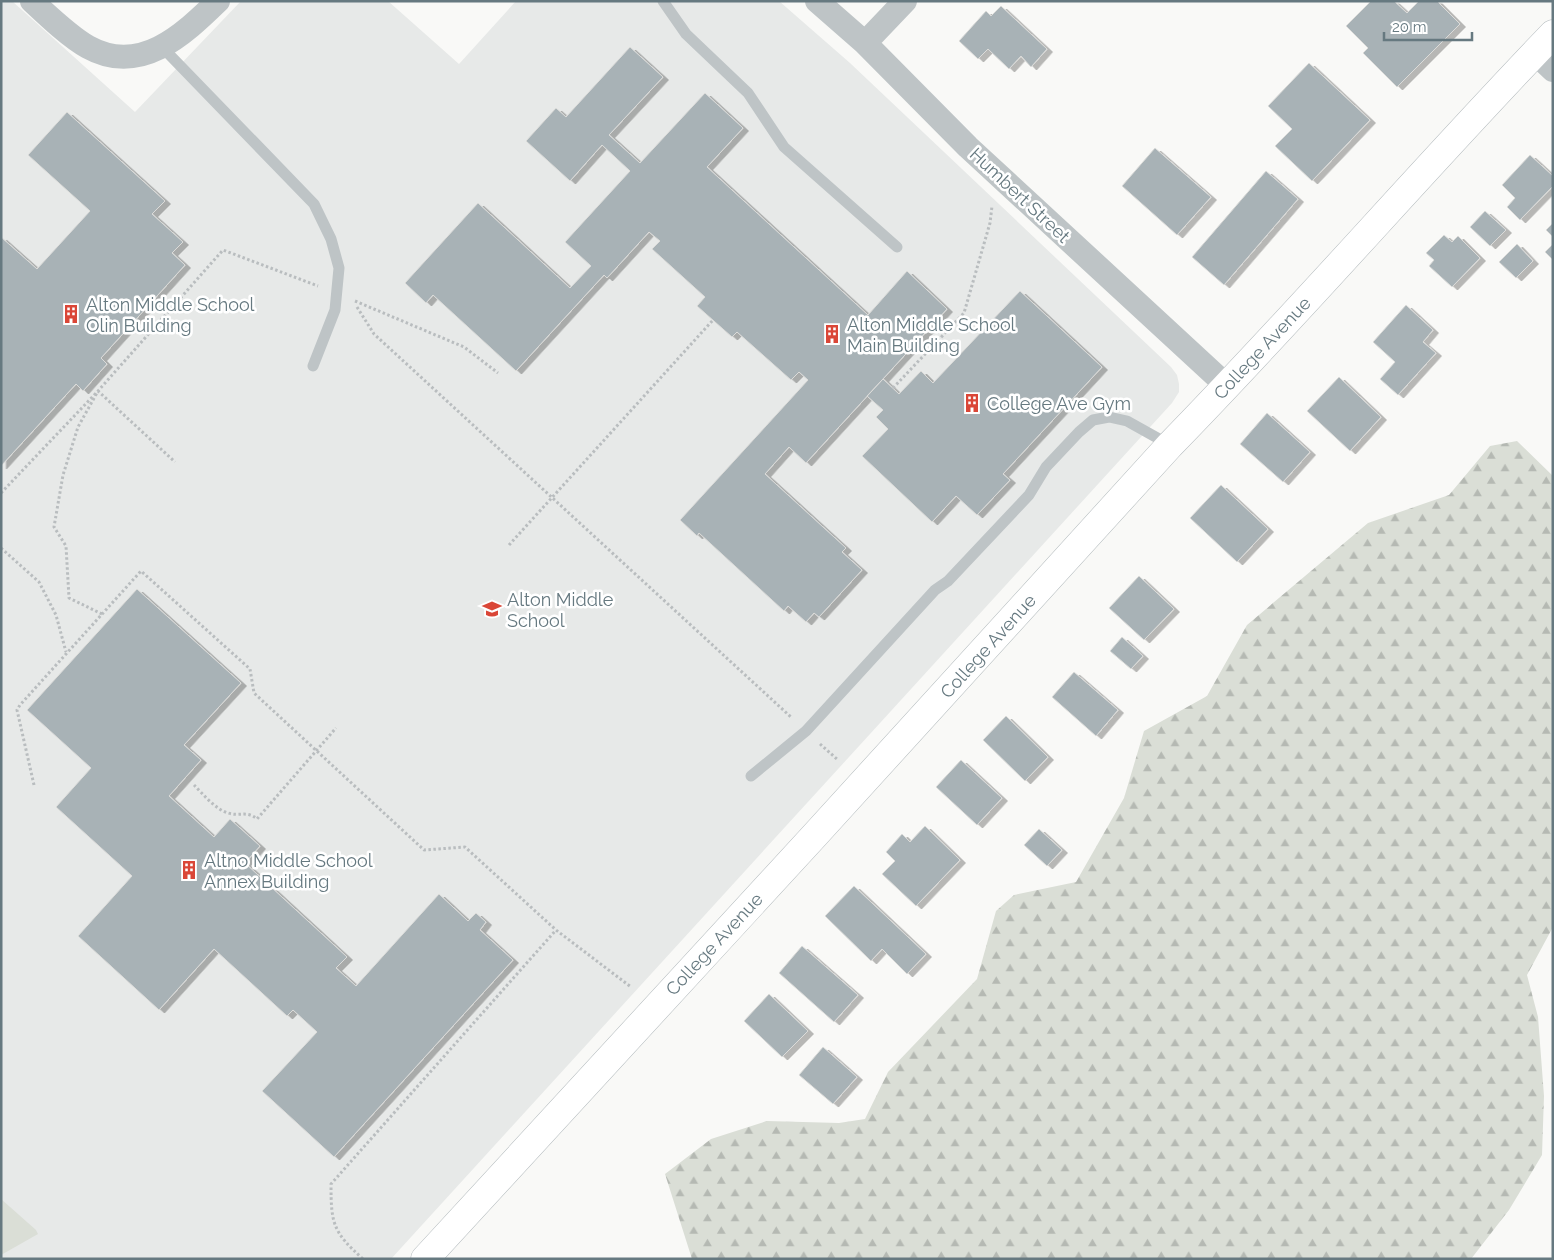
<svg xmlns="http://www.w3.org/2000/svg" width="1554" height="1260" viewBox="0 0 1554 1260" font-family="Raleway,sans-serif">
<defs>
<pattern id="forest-firs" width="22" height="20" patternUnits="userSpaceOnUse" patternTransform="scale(1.25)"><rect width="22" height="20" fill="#daded6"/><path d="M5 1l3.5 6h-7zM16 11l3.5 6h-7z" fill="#b5b9b3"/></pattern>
<filter id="shadow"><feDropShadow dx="5.5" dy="3" stdDeviation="0" flood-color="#0004"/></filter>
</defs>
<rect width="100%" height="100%" fill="#f9f9f7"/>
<path fill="#e7e9e8" d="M1 1H12L135 112 241 1H388L459 64 516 1H779L850 63 1171 367 1177 375 1179 384V392L1172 403 391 1259H1Z"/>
<path fill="url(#forest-firs)" d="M1517 441 1553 476V927L1527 975 1538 1017 1544 1096 1542 1155 1509 1210 1471 1259H692L665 1174 711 1139 767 1121 839 1123 865 1119 888 1072 977 979 996 911 1014 895 1076 882 1124 798 1144 731 1207 696 1247 625 1368 523 1449 495 1490 446Z"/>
<path fill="#daded6" d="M1 1199 36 1230 38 1234 1 1255Z"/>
<path fill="#a8b2b6" stroke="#dbdbd9" filter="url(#shadow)" d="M1371 1H1394L1407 13 1419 1H1437L1460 24 1397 87 1363 53 1368 48 1346 26Z
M1001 6 1047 49 1031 67 1021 56 1009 69 988 49 978 59 959 41 986 11 991 16Z
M630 47 663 77 609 135 640 163 705 93 743 128 707 167 868 315 907 271 947 309 806 463 789 447 765 474 846 548 842 552 862 570 819 617 814 613 806 622 788 606 784 611 699 533 697 536 680 520 808 380 799 372 791 380 737 332 732 337 697 306 705 297 652 249 660 241 649 232 607 278 604 275 516 371 433 295 426 303 405 283 478 203 570 288 591 266 565 242 630 171 602 145 570 181 526 141 556 108 566 117Z
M1309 63 1370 120 1312 181 1275 146 1292 129 1268 106Z
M67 112 165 201 152 214 183 242 172 253 185 265 101 358 107 364 83 391 76 384 1 466V237L37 269 90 211 28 155Z
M1155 148 1211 197 1177 235 1122 186Z
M1530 155 1553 176V186L1520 220 1507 207 1515 198 1502 185Z
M1266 171 1298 199 1224 285 1192 257Z
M1485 211 1506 230 1490 246 1470 227Z
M1553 223V237L1546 230Z
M1444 235 1452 242 1458 236 1480 258 1452 287 1429 266 1434 260 1426 253Z
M1517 244 1533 261 1516 278 1499 262Z
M1553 244V260L1545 252Z
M1020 291 1102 367 1003 474 1010 480 977 515 956 496 932 522 862 456 888 429 876 417 883 410 867 396 883 379 899 394 921 371 933 383Z
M1406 305 1433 330 1423 342 1436 353 1398 395 1380 379 1395 362 1373 342Z
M1339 377 1381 417 1350 451 1307 411Z
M1267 413 1310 452 1283 482 1240 444Z
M1221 485 1268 529 1237 562 1190 518Z
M1139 576 1174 609 1144 640 1109 608Z
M137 589 241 683 184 745 201 760 169 796 214 837 230 819 260 846 245 863 347 957 336 968 356 986 439 894 468 921 476 913 486 922 480 930 513 960 334 1157 262 1091 317 1032 293 1010 287 1016 214 949 159 1010 78 936 132 876 56 807 91 768 27 710Z
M1122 637 1143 656 1131 669 1110 651Z
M1074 672 1118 710 1096 736 1052 697Z
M1006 716 1048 757 1025 781 983 740Z
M961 760 1002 798 977 825 936 787Z
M925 826 960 860 916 906 882 874 895 861 886 852 902 834 910 842Z
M1039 829 1062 850 1047 866 1024 845Z
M854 886 926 954 907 974 882 949 871 961 825 916Z
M802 946 858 995 834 1022 779 973Z
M769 994 808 1031 782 1057 744 1021Z
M823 1047 857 1077 833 1104 799 1075Z"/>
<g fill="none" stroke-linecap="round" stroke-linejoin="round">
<g stroke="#b3babd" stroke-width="29">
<path id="secondary" d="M425 1259 815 835 1170 445C1301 311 1423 169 1553 34"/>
</g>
<path stroke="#b9bdbf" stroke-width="3" stroke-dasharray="2.5 2.5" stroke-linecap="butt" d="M355 301 464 347 498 373
M357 307 374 334 792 718
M893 388 964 313 990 223 992 206
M1 493 98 391 223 250 318 286
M509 545 713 320
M1 548 39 582 56 615 66 652
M102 614 69 598 66 546 54 527 63 475 78 427 98 391 175 462
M820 744 838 760
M34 785 17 710 20 705 141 571 250 669 254 693 424 850 465 847 556 930 631 987
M194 785C203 794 215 809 228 813 240 817 246 810 257 819L336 728
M363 1259C333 1232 331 1224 331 1184L556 930"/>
<path stroke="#bec4c6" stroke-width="11" d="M663 1 686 34 748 93 784 147 897 247
M162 47 314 204 331 239 339 268 335 310 313 366
M751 776 806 731 935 590 948 581 1029 495 1046 467 1079 432 1093 420 1109 417 1127 421 1170 445"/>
<path stroke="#bec4c6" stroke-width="24" d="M32 1C48 16 70 37 88 47 140 76 183 35 218 1
M817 1 865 43 968 147 1227 386
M865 43 905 1
M1535 53 1553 70"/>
<use href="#secondary" stroke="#fff" stroke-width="28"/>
</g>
<defs>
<g id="building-bare" transform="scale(1.5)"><path d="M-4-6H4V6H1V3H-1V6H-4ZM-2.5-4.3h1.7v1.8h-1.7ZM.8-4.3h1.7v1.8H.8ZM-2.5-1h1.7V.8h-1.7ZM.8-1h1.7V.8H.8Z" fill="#da4637" stroke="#fff" stroke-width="2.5" paint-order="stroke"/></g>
<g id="school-bare" transform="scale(1.5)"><path d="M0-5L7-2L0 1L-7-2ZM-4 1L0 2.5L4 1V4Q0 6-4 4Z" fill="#da4637" stroke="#fff" stroke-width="2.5" paint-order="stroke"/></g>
</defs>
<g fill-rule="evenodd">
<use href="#building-bare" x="71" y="314"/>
<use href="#building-bare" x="832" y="334"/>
<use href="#building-bare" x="972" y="403"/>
<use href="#school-bare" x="492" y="609"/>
<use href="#building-bare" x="189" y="870"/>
</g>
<g text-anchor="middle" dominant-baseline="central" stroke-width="5" stroke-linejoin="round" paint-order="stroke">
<g font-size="18" fill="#667980" stroke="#fff">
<text transform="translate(1020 195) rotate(43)">Humbert Street</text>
<text transform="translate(1262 348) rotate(-47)">College Avenue</text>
<text transform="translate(988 646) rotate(-48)">College Avenue</text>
<text transform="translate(714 944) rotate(-47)">College Avenue</text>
</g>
<g font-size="18" fill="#667980" stroke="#fff" text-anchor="start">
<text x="86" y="304">Alton Middle School<tspan x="86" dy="21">Olin Building</tspan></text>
<text x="847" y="324">Alton Middle School<tspan x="847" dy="21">Main Building</tspan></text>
<text x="987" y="403">College Ave Gym</text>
<text x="507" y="599">Alton Middle<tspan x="507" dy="21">School</tspan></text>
<text x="204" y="860">Altno Middle School<tspan x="204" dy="21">Annex Building</tspan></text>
</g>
</g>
<rect width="1554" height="1260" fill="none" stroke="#667980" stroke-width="5"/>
<path d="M1384 32v8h88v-8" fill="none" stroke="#667980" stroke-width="2.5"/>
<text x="1392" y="32" font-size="15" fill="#667980" stroke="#ffffff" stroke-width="4" paint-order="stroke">20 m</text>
</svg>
